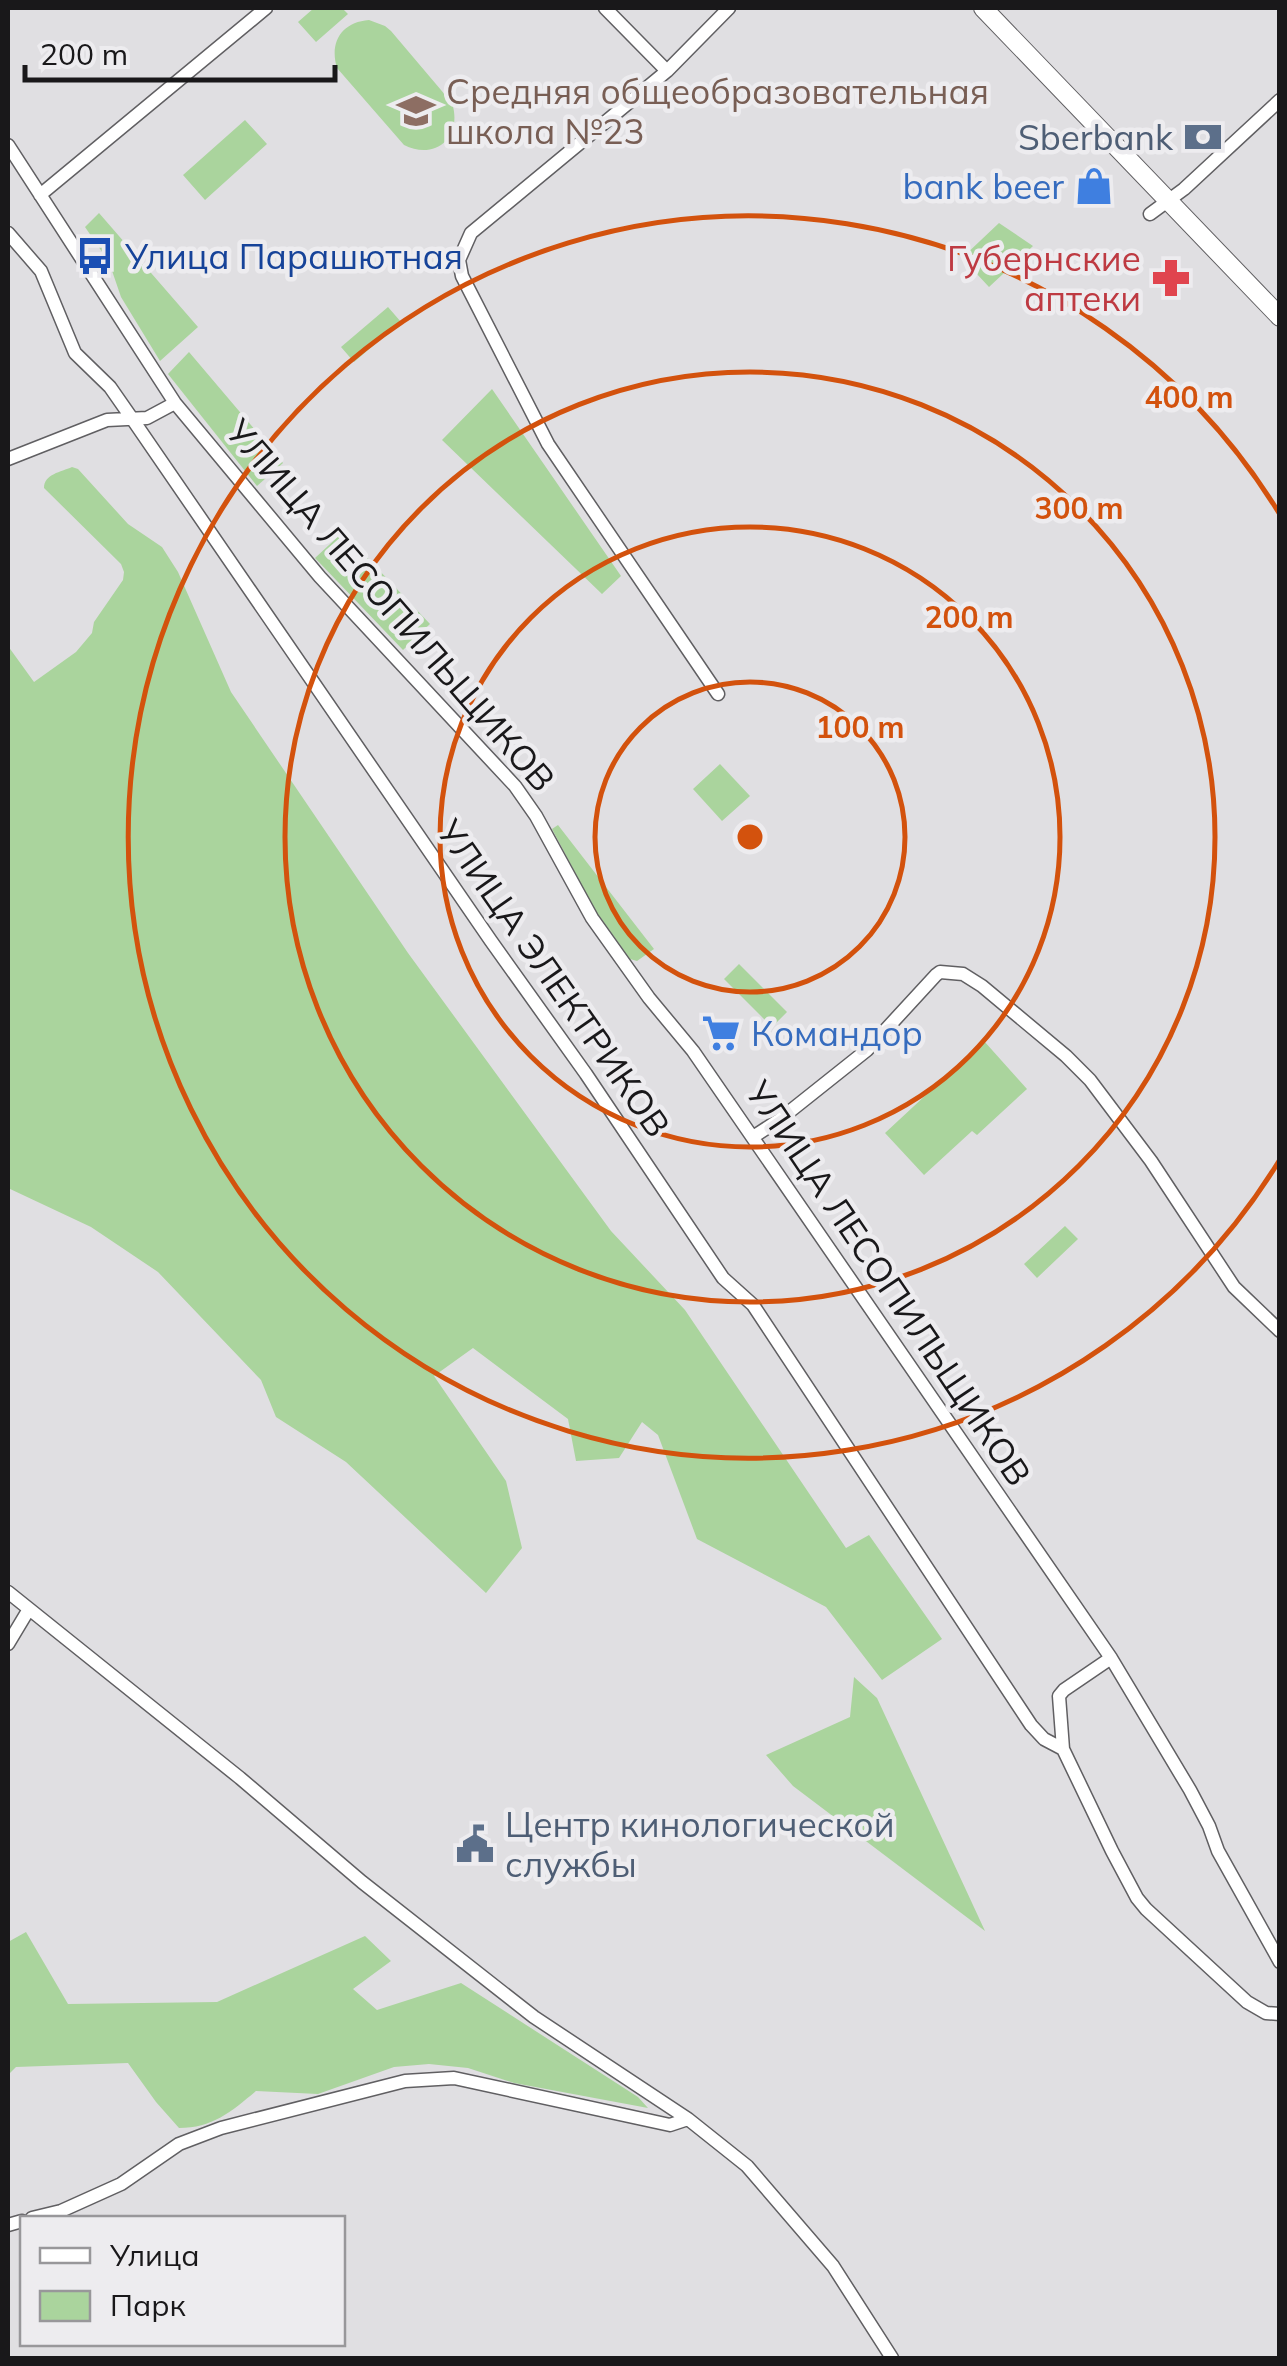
<svg xmlns="http://www.w3.org/2000/svg" width="1287" height="2366" viewBox="0 0 1287 2366" font-family="Mulish,sans-serif">
<rect width="100%" height="100%" fill="#e0dfe2"/>
<path fill="#aad49d" d="M314 8H342L348 14 316 42 298 22Z
M369 20 385 26 391 31 452 103C463 137 435 161 404 145L337 68C329 42 342 22 369 20Z
M245 120 267 144 205 200 183 175Z
M99 213 198 327 160 361 121 297 109 262 85 227Z
M999 223 1033 246 989 287 962 258Z
M388 307 401 322 354 362 341 347Z
M189 352 283 463 257 486 168 374Z
M492 389 621 576 602 594 442 440Z
M72 467 78 469 128 524 162 547 178 572 231 692 408 953 611 1231 685 1310 846 1548 869 1535 942 1639 882 1680 826 1607 697 1539 658 1435 642 1422 619 1458 576 1461 568 1419 473 1348 434 1376 506 1481 522 1548 486 1593 346 1462 276 1417 261 1380 158 1272 91 1227 8 1188V646L34 682 76 652 92 633 94 622 123 580 124 572 121 564 44 488C44 474 61 472 72 467Z
M343 532 430 624 403 650 315 558Z
M720 764 750 796 722 821 693 789Z
M558 825 654 949 637 961 630 959 595 910 552 829Z
M739 964 787 1012 772 1027 724 979Z
M984 1041 1027 1089 977 1135 972 1131 924 1175 885 1133Z
M1065 1226 1078 1239 1037 1278 1024 1264Z
M854 1677 877 1698 985 1931 793 1786 766 1755 850 1717Z
M26 1932 68 2004 217 2002 365 1936 391 1961 353 1989 377 2010 461 1983 638 2097 648 2108 514 2083 468 2068 429 2064 394 2067 318 2094 256 2091C231 2112 212 2128 179 2128L156 2102 128 2063 16 2067 8 2075V1942Z"/>
<g fill="none" stroke-linecap="round" stroke-linejoin="round">
<g stroke="#605f62" stroke-width="15">
<path id="street" d="M605 8 667 71
M8 145 175 403 320 577 515 786 536 816 592 918 649 998 693 1051 1111 1658 1190 1790 1209 1826 1218 1851 1280 1962
M40 195 266 8
M1150 214 1184 189 1280 100
M8 233 41 271 75 353 110 387 133 420 491 941 586 1074 723 1278 753 1305 1031 1725 1044 1739 1063 1749
M8 459 107 420 147 418 175 403
M718 694 548 444 462 276 459 260 471 233 667 71 729 8
M753 1137 779 1120 867 1050 936 975 940 972 963 974 982 986 1066 1056 1090 1080 1151 1161 1234 1287 1280 1331
M8 1592 240 1778 362 1882 534 2017 688 2119 747 2166 833 2266 892 2358
M8 1644 29 1609
M1111 1658 1064 1690 1059 1696 1063 1749 1112 1851 1137 1898 1146 1909 1247 2002 1266 2013 1280 2014
M32 2218 61 2211 121 2184 179 2144 221 2128 405 2081 454 2078 670 2125 688 2119
M8 2225 22 2221"/>
</g>
<g stroke="#605f62" stroke-width="20">
<path id="secondary" d="M983 8 1280 317"/>
</g>
<use href="#street" stroke="#fff" stroke-width="12"/>
<use href="#secondary" stroke="#fff" stroke-width="18"/>
</g>
<g fill="none" stroke="#d3520d" stroke-width="5">
<circle cx="750" cy="837" r="155"/>
<circle cx="750" cy="837" r="310"/>
<circle cx="750" cy="837" r="465"/>
<path d="M1279 1161A621 621 0 1 1 1279 513"/>
</g>
<defs>
<g id="school-bare" transform="scale(3)"><path d="M0-5L7-2L0 1L-7-2ZM-4 1L0 2.5L4 1V4Q0 6-4 4Z" fill="#8d6e63" stroke="#edecef" stroke-width="2.5" paint-order="stroke"/></g>
<g id="bank-bare" transform="scale(3)"><path d="M-6-4H6V4H-6ZM0-2.3a2.3 2.3 0 1 0 0 4.6a2.3 2.3 0 1 0 0-4.6Z" fill="#5c6f8a" stroke="#edecef" stroke-width="2.5" paint-order="stroke"/></g>
<g id="shop-bare" transform="scale(3)"><path d="M-5-2.5h2.3a2.7 3.5 0 0 1 5.4 0H5L5.5 6h-11ZM-1.5-2.5h3a1.5 2.3 0 0 0-3 0Z" fill="#3f7fe0" stroke="#edecef" stroke-width="2.5" paint-order="stroke"/></g>
<g id="bus-bare" transform="scale(3)"><path d="M-5-6H5V4H4V6H2V4H-2V6H-4V4H-5ZM-3.5-4V0h7V-4ZM-3.5 1.2v1.5H-2V1.2ZM2 1.2v1.5H3.5V1.2Z" fill="#1a4fb4" stroke="#edecef" stroke-width="2.5" paint-order="stroke"/></g>
<g id="pharmacy-bare" transform="scale(3)"><path d="M-2-6h4v4h4v4h-4v4h-4v-4h-4v-4h4Z" fill="#e0444e" stroke="#edecef" stroke-width="2.5" paint-order="stroke"/></g>
<g id="supermarket-bare" transform="scale(3)"><path d="M-6-5.5h2.5l.6 2H6L4.5 2H-2.5L-4.4-4H-6ZM-1.5 3.2a1.3 1.3 0 1 0 .1 0ZM3 3.2a1.3 1.3 0 1 0 .1 0Z" fill="#3f7fe0" stroke="#edecef" stroke-width="2.5" paint-order="stroke"/></g>
<g id="civic-bare" transform="scale(3)"><path d="M-.6-6.5H3V-4.5H.6V-3L4-1V1h2V6H-6V1h2V-1L-.6-3ZM-1.2 2.5V6h2.4V2.5Z" fill="#5c6f8a" stroke="#edecef" stroke-width="2.5" paint-order="stroke"/></g>
</defs>
<g fill-rule="evenodd">
<use href="#school-bare" x="416" y="111"/>
<use href="#bank-bare" x="1203" y="137"/>
<use href="#shop-bare" x="1094" y="186"/>
<use href="#bus-bare" x="95" y="256"/>
<use href="#pharmacy-bare" x="1171" y="278"/>
<use href="#supermarket-bare" x="721" y="1033"/>
<use href="#civic-bare" x="475" y="1844"/>
</g>
<g text-anchor="middle" dominant-baseline="central" stroke-width="9" stroke-linejoin="round" paint-order="stroke">
<g font-size="35" fill="#785e54" stroke="#edecef" text-anchor="start">
<text x="446" y="91">Средняя общеобразовательная<tspan x="446" dy="40">школа №23</tspan></text>
</g>
<g font-size="35" fill="#4e5e75" stroke="#edecef" text-anchor="end">
<text x="1173" y="137">Sberbank</text>
<text x="505" y="1824" text-anchor="start">Центр кинологической<tspan x="505" dy="40">службы</tspan></text>
</g>
<g font-size="35" fill="#366cbe" stroke="#edecef" text-anchor="end">
<text x="1064" y="186">bank beer</text>
<text x="751" y="1033" text-anchor="start">Командор</text>
</g>
<g font-size="35" fill="#164399" stroke="#edecef" text-anchor="start">
<text x="125" y="256">Улица Парашютная</text>
</g>
<g font-size="35" fill="#be3a42" stroke="#edecef" text-anchor="end">
<text x="1141" y="258">Губернские<tspan x="1141" dy="40">аптеки</tspan></text>
</g>
<g font-size="35" fill="#19181a" stroke="#edecef">
<text transform="translate(391 605) rotate(49)">УЛИЦА ЛЕСОПИЛЬЩИКОВ</text>
<text transform="translate(554 978) rotate(55)">УЛИЦА ЭЛЕКТРИКОВ</text>
<text transform="translate(889 1283) rotate(56)">УЛИЦА ЛЕСОПИЛЬЩИКОВ</text>
</g>
</g>
<circle cx="750" cy="837" r="15" fill="#d3520d" stroke="#edecef" stroke-width="5"/>
<g font-size="30" text-anchor="middle" font-weight="bold" fill="#d3520d" stroke="#edecef" stroke-width="9" stroke-linejoin="round" paint-order="stroke">
<text x="1189" y="408">400 m</text>
<text x="1079" y="519">300 m</text>
<text x="969" y="628">200 m</text>
<text x="860" y="738">100 m</text>
</g>
<rect width="1287" height="2366" fill="none" stroke="#19181a" stroke-width="20"/>
<rect x="20" y="2216" width="325" height="130" fill="#edecef" stroke="#98979a" stroke-width="2.5"/>
<rect x="40" y="2248" width="50" height="15" fill="#ffffff" stroke="#98979a" stroke-width="2.5"/>
<text x="110" y="2266" font-size="30" fill="#19181a">Улица</text>
<rect x="40" y="2291" width="50" height="30" fill="#aad49d" stroke="#98979a" stroke-width="2.5"/>
<text x="110" y="2316" font-size="30" fill="#19181a">Парк</text>
<path d="M25 65v15h310v-15" fill="none" stroke="#19181a" stroke-width="5"/>
<text x="40" y="65" font-size="30" fill="#19181a" stroke="#edecef" stroke-width="8" paint-order="stroke">200 m</text>
</svg>
